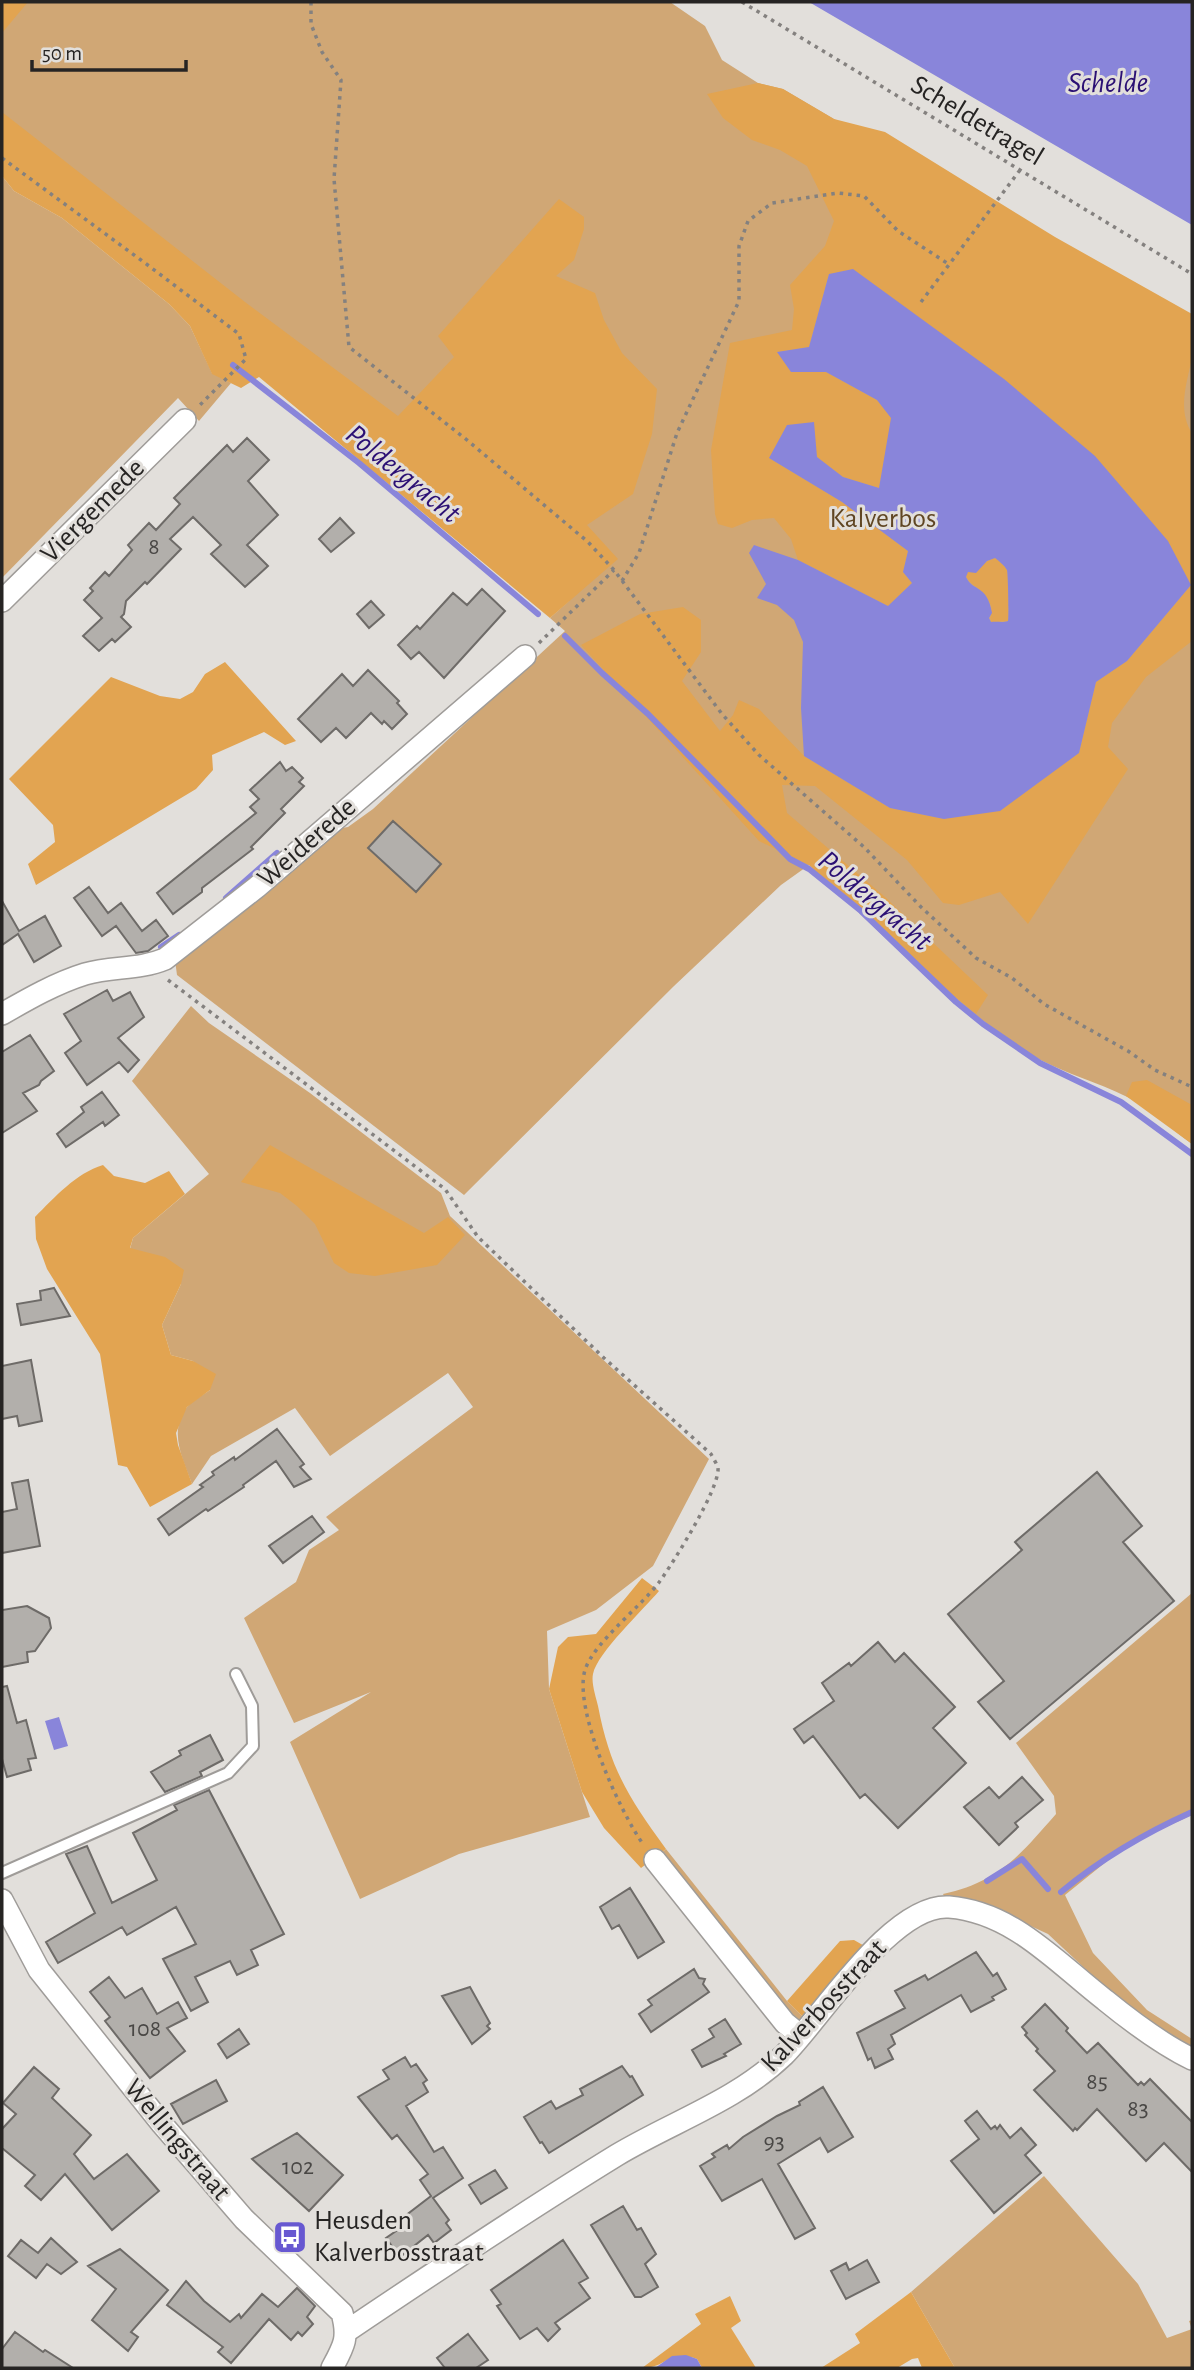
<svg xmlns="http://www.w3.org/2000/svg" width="1194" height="2370" viewBox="0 0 1194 2370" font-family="'Alegreya Sans',sans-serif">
<rect width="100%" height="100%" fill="#e2dfdb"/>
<path fill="#d0a775" d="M13 2H670L705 26 722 60 758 83 783 89 834 119 1192 343V1144C1171 1129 1146 1105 1123 1095 1090 1079 1053 1070 1022 1049 944 996 877 929 809 865L781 885 674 986 464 1195 177 975 175 960 336 829 348 827 373 809 565 631 550 618 569 601 2 138V16Z
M2 176 14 191 62 218 169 304 190 326 212 373 231 383 199 421 178 398 2 578Z
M191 1006 209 1023 310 1093 441 1193 450 1216 709 1459 653 1566 596 1610 547 1631 549 1689 590 1817 459 1854 360 1899 290 1742 371 1692 294 1723 244 1618 296 1582 309 1550 339 1530 326 1517 473 1407 448 1373 330 1456 295 1408 211 1456 192 1484C183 1459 168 1432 187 1407 192 1401 203 1395 210 1390L193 1361 171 1355 162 1325 181 1284 130 1249 133 1238 209 1174 132 1081Z
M1192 1593V1815L1127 1845 1065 1895 1093 1953 1147 2010 1192 2039V2051L1123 2004 1048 1934 977 1901 946 1900 943 1894C999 1882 1020 1855 1056 1814L1054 1796 1016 1743Z
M666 1849 787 2001 806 2020 802 2025 778 1999 660 1854Z
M1044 2176 1138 2284 1167 2338 1192 2329 1189 2321 1192 2320V2368H955L911 2292Z"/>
<path fill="#e2a451" d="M2 2H28L2 33Z
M758 83 783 89 834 119 885 132 1055 237 1192 314C1192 327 1194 345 1192 358 1187 382 1177 410 1192 433V641L1146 677 1112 723 1108 747 1128 769 1028 924 1000 892 959 905 943 903 907 860 815 786 782 785 787 813 885 897 988 995 976 1014 896 948 809 865 759 841 581 645 640 614 683 607 701 620V652L682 681 720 731 733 715 739 700 759 709 804 756 890 808 944 819 1079 753 1096 682 1127 661 1191 585 829 274 809 347 778 352 791 372H826L877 400 892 418 879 488 843 477 817 457 769 458 842 502 908 551 903 572 912 583 888 606 798 560 791 539 774 518 752 520 732 528 718 524 715 514 711 450 730 343 792 330 794 309 790 285 825 246 834 221 807 166 780 150 752 140 723 118 707 94Z
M2 112 245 302 398 416 454 357 438 336 559 199 584 217V229L574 260 556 276 595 293 604 320 622 353 657 389 652 434 633 494 587 525 618 559 550 618 259 377 241 388 212 374 190 326 169 304 62 218 14 191 2 176Z
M995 558C1000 562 1004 565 1007 570 1008 573 1009 616 1008 621L991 622C989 616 993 613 991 606 985 587 972 589 966 576L968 572H976L987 561Z
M225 662 296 741 285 745 264 732 212 755 213 770 196 789 36 885 28 864 55 842 53 825 9 779 111 677 160 696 180 699 193 692 205 674Z
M1147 1080 1192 1105V1144L1126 1096 1132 1082Z
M270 1145 424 1233 448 1217 465 1235 437 1265 375 1276 349 1273 334 1263 315 1224 297 1206 280 1193 241 1182Z
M103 1165 114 1176 145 1183 169 1171 185 1194 133 1238 130 1248 165 1257 184 1270 181 1284 162 1325 171 1355 193 1361 216 1374 210 1390 187 1407 176 1433 178 1445 192 1484 150 1507 127 1467 118 1465 100 1354 47 1269 36 1239 35 1217C54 1198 76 1173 103 1165Z
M642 1578 659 1591C644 1609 597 1653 593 1674 591 1683 596 1697 598 1706 610 1769 629 1798 666 1849L641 1868 604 1828 582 1792 549 1689 558 1647 568 1637 596 1634Z
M854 1940 868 1948 806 2020 787 2001 840 1941Z
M911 2292 955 2368H922L918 2358 912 2359 897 2368H821L860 2343 855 2334Z
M730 2296 741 2321 731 2328 756 2368H702L697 2359C667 2349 668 2368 642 2368L701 2324 695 2314Z"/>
<path fill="#8985da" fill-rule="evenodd" d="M809 2H1192V225Z
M853 269 1004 379 1095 456 1168 541 1191 585 1127 661 1096 682 1079 753 1000 811 944 819 890 808 804 756 801 708 803 642 794 620 777 605 757 598 766 584 749 553 754 545 798 560 888 606 912 583 903 572 908 551 842 502 769 458 787 425 814 422 817 457 843 477 879 488 891 418 877 400 826 372H791L777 352 809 347 829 274ZM995 558C1000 562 1004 565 1007 570 1008 573 1009 616 1008 621 1002 623 997 621 991 622L989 618 992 613C987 584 973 592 966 577L968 572 976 573 987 561Z
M59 1717 68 1746 54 1750 45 1721Z
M686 2355 697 2359 702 2368H655L672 2356Z"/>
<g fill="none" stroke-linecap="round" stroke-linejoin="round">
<path stroke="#8985da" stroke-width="6" d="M233 365 359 463 538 614
M565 636 602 673 648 714 790 859 809 869 861 911 956 1002 983 1024 1040 1063 1121 1102 1192 1154
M226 898 277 853
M161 947 179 935
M987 1881 1022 1859 1048 1889
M1061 1892C1101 1859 1145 1833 1192 1812"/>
</g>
<path fill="#b2afab" stroke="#6e6b68" stroke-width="2" d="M247 438 269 460 248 481 278 515 247 545 268 566 245 587 211 554 221 545 193 517 170 539 181 549 147 584 145 582 126 601 124 614 121 617 131 627 115 642 112 639 99 651 83 636 102 618 84 600 93 591 90 588 105 572 109 576 132 550 128 545 149 523 156 530 180 504 174 498 227 445 233 452Z
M340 518 354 533 331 552 319 539Z
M482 589 505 611 444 678 419 652 411 659 398 645 417 626 420 629 453 593 467 605Z
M371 601 384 615 369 628 357 614Z
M368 670 399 701 397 703 407 714 392 729 384 721 382 724 371 713 346 738 336 728 321 742 298 719 342 674 353 686Z
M280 762 286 771 292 767 303 778 299 782 304 786 281 809 285 813 251 847 253 849 202 888V892L173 914 157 893 256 813 250 807 259 799 250 790Z
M393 821 441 864 416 892 368 848Z
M89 887 108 913 121 903 142 931 156 920 168 936 148 951 136 953 116 926 102 936 74 898Z
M2 901 19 931 45 916 61 946 34 962 18 934 2 945Z
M107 990 113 1001 130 992 144 1017 118 1038 139 1060 128 1072 119 1062 87 1085 65 1053 81 1041 64 1014Z
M30 1035 54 1071 41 1081 39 1085 23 1093 37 1111 2 1133V1052Z
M102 1092 119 1115 105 1126 103 1122 66 1147 57 1134 84 1112 81 1107Z
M54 1288 70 1316 21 1325 17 1304 41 1300 40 1291Z
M31 1360 42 1421 19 1426 17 1416 2 1419V1366Z
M277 1429 304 1464 300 1467 311 1479 294 1487 276 1461 243 1485 244 1487 208 1511 206 1509 169 1535 158 1519 203 1487 200 1485 214 1475 212 1472 234 1457 235 1460Z
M1097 1472 1142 1526 1123 1542 1174 1601 1010 1739 978 1702 1004 1681 948 1614 1022 1550 1015 1542Z
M28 1480 40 1546 2 1553V1512L17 1509 12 1483Z
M312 1516 324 1532 283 1563 269 1546Z
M27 1606 49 1618 51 1628 35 1651 27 1652 28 1662 2 1667V1610Z
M878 1642 895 1662 904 1653 955 1707 933 1728 966 1763 898 1828 865 1794 860 1798 813 1736 804 1743 794 1729 834 1701 822 1683 849 1663 851 1666Z
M7 1686 17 1723 26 1720 36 1758 28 1759 31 1770 7 1777 2 1759V1687Z
M210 1735 223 1760 200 1772 202 1776 165 1792 151 1772 181 1755 179 1751Z
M1022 1777 1043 1800 1015 1823 1018 1827 999 1845 964 1807 989 1787 999 1798Z
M209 1790 284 1934 251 1950 258 1965 237 1975 230 1961 195 1977 208 2002 191 2011 163 1959 196 1944 176 1907 127 1935 122 1927 58 1963 46 1942 95 1913 66 1854 87 1846 112 1903 157 1880 133 1833 177 1810 174 1805Z
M630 1888 664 1942 638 1958 619 1925 612 1929 600 1907Z
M976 1952 993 1976 997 1973 1006 1989 992 1997 994 2000 971 2012 961 1995 891 2035 895 2044 888 2049 893 2059 875 2068 871 2058 868 2060 857 2033 905 2008 895 1991 925 1975 928 1980Z
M694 1969 699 1978 705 1979 703 1984 709 1992 651 2032 639 2014 652 2005 648 2000Z
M109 1977 125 1998 142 1988 157 2014 178 2002 187 2018 167 2028 185 2051 150 2078 105 2021 110 2017 90 1992Z
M470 1987 490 2023 487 2026 490 2029 472 2044 442 1996Z
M1045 2004 1068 2028 1066 2031 1087 2053 1098 2043 1138 2085 1141 2082 1144 2085 1150 2079 1192 2122V2172L1164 2143 1146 2161 1097 2109 1077 2130 1075 2128 1073 2131 1034 2090 1055 2071 1036 2051 1038 2049 1025 2035 1027 2033 1022 2027Z
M725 2019 741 2044 724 2054 726 2056 702 2067 692 2050 714 2037 709 2029Z
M239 2029 249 2044 227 2058 218 2044Z
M405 2057 411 2067 416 2064 427 2080 423 2083 428 2092 406 2106 434 2152 443 2147 463 2178 433 2198 449 2220 446 2223 451 2230 434 2243 428 2235 400 2257 386 2238 396 2231 392 2226 431 2196 420 2180 428 2174 397 2135 392 2139 358 2097 389 2079 383 2070Z
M622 2066 630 2077 632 2076 643 2095 549 2153 542 2142 540 2143 524 2117 551 2101 556 2109 583 2095 580 2089Z
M34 2067 59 2089 52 2098 91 2135 74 2154 94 2179 127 2154 159 2191 112 2230 65 2174 41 2200 25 2186 35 2175 2 2148V2129L16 2114 3 2103Z
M216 2080 227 2101 183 2124 171 2104Z
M823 2087 853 2137 828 2152 820 2138 778 2164 815 2228 795 2239 762 2179 722 2201 700 2166 715 2157 712 2154 727 2145 729 2149 743 2137 777 2116 800 2105 799 2102Z
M977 2111 991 2129 995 2126 997 2129 1000 2125 1010 2138 1021 2128 1036 2145 1025 2155 1041 2173 994 2213 951 2161 979 2139 965 2121Z
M297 2133 343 2175 309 2211 252 2159Z
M495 2170 507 2188 481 2204 469 2185Z
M623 2206 637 2230 641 2228 656 2254 645 2264 658 2287 641 2297H635L591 2225Z
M51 2238 77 2262 61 2274 47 2264 36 2278 8 2256 21 2240 38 2253Z
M563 2240 588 2278 579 2283 590 2298 555 2323 560 2329 548 2341 537 2328 520 2339 497 2306 501 2304 491 2290Z
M120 2249 168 2290 131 2332 138 2337 128 2351 92 2320 116 2289 88 2266Z
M867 2260 879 2282 846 2299 831 2271 846 2263 849 2270Z
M186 2281 204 2301 230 2322 239 2314 241 2318 262 2294 278 2307 297 2288 315 2306 307 2317 313 2324 302 2336 298 2332 291 2340 269 2319 231 2363 218 2352 223 2347 167 2305Z
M15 2332 43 2352 45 2350 73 2368H2V2349Z
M468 2334 488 2360 476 2368H445L437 2358Z"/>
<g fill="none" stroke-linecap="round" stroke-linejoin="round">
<g stroke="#9f9c99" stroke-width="14">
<path id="lane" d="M2 1873 228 1773 253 1746 252 1706 236 1674"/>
</g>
<g stroke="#9f9c99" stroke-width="24">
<path id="street" d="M2 601 185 420
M2 1014C28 999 56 983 85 974 112 966 139 970 165 959L257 887 525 656
M655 1860 785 2023 801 2036
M2 1900 39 1970 162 2124 244 2219 342 2313C349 2338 344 2346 332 2368
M347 2331C436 2271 526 2211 617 2155 674 2121 736 2101 784 2055 822 2017 892 1903 949 1907 1013 1912 1057 1963 1105 2000 1132 2022 1161 2044 1192 2059"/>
</g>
<path stroke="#84817f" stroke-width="3.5" stroke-dasharray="3.5 5" stroke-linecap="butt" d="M311 2V24L322 52 341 80 334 179 349 347 467 440 588 542 614 570 722 714 759 755 865 848 921 907 976 958 1012 978 1044 1004 1128 1051 1155 1070 1192 1087
M742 2 1192 274
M2 158 145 263 239 334 246 359 199 406
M921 302 1020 170
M622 581 639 553 677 433 739 301V246L748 221 772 203 838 193 864 196 898 231 950 265
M539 643 614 570
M168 980 445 1189 478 1237 604 1358 711 1454C713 1458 717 1464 718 1468 720 1488 673 1563 660 1581 641 1607 594 1642 585 1670 573 1709 620 1812 643 1844"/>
<use href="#lane" stroke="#fff" stroke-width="10"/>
<use href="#street" stroke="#fff" stroke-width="21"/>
</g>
<defs>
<g id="bus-square" transform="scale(1.75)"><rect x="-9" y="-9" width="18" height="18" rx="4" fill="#6758d1" stroke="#e2dfdb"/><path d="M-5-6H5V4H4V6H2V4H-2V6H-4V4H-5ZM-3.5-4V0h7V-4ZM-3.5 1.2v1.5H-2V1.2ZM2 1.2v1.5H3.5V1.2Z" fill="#fff"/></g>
</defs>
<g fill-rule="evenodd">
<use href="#bus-square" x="290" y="2237"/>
</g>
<g text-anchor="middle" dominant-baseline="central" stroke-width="6" stroke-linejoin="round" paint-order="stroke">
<g font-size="24" fill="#494745">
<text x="154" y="547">8</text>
<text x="145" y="2029">108</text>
<text x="1097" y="2082">85</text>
<text x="1138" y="2109">83</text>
<text x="774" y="2142">93</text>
<text x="298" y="2167">102</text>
</g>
<g font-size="28" fill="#262423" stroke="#e2dfdb">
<text transform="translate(977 121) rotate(31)">Scheldetragel</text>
<text transform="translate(93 511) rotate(-45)">Viergemede</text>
<text transform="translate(307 843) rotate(-41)">Weiderede</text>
<text transform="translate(824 2006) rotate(-47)">Kalverbosstraat</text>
<text transform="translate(177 2140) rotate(50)">Wellingstraat</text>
</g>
<g font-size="28" fill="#604623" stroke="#e2dfdb">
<text x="883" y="519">Kalverbos</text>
</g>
<g font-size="28" fill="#262423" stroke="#e2dfdb" text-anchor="start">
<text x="314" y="2221">Heusden<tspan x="314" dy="32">Kalverbosstraat</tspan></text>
</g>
<g font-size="30" font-style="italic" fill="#2b1074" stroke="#e2dfdb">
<text x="1108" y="83">Schelde</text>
<text transform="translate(403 474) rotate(39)">Poldergracht</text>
<text transform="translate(875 901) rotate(40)">Poldergracht</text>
</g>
</g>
<rect width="1194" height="2370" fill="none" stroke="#262423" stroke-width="7"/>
<path d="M32 60v10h154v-10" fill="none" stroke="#262423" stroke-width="3.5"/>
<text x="42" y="60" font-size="21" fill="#262423" stroke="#e2dfdb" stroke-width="5" paint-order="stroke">50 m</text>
</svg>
